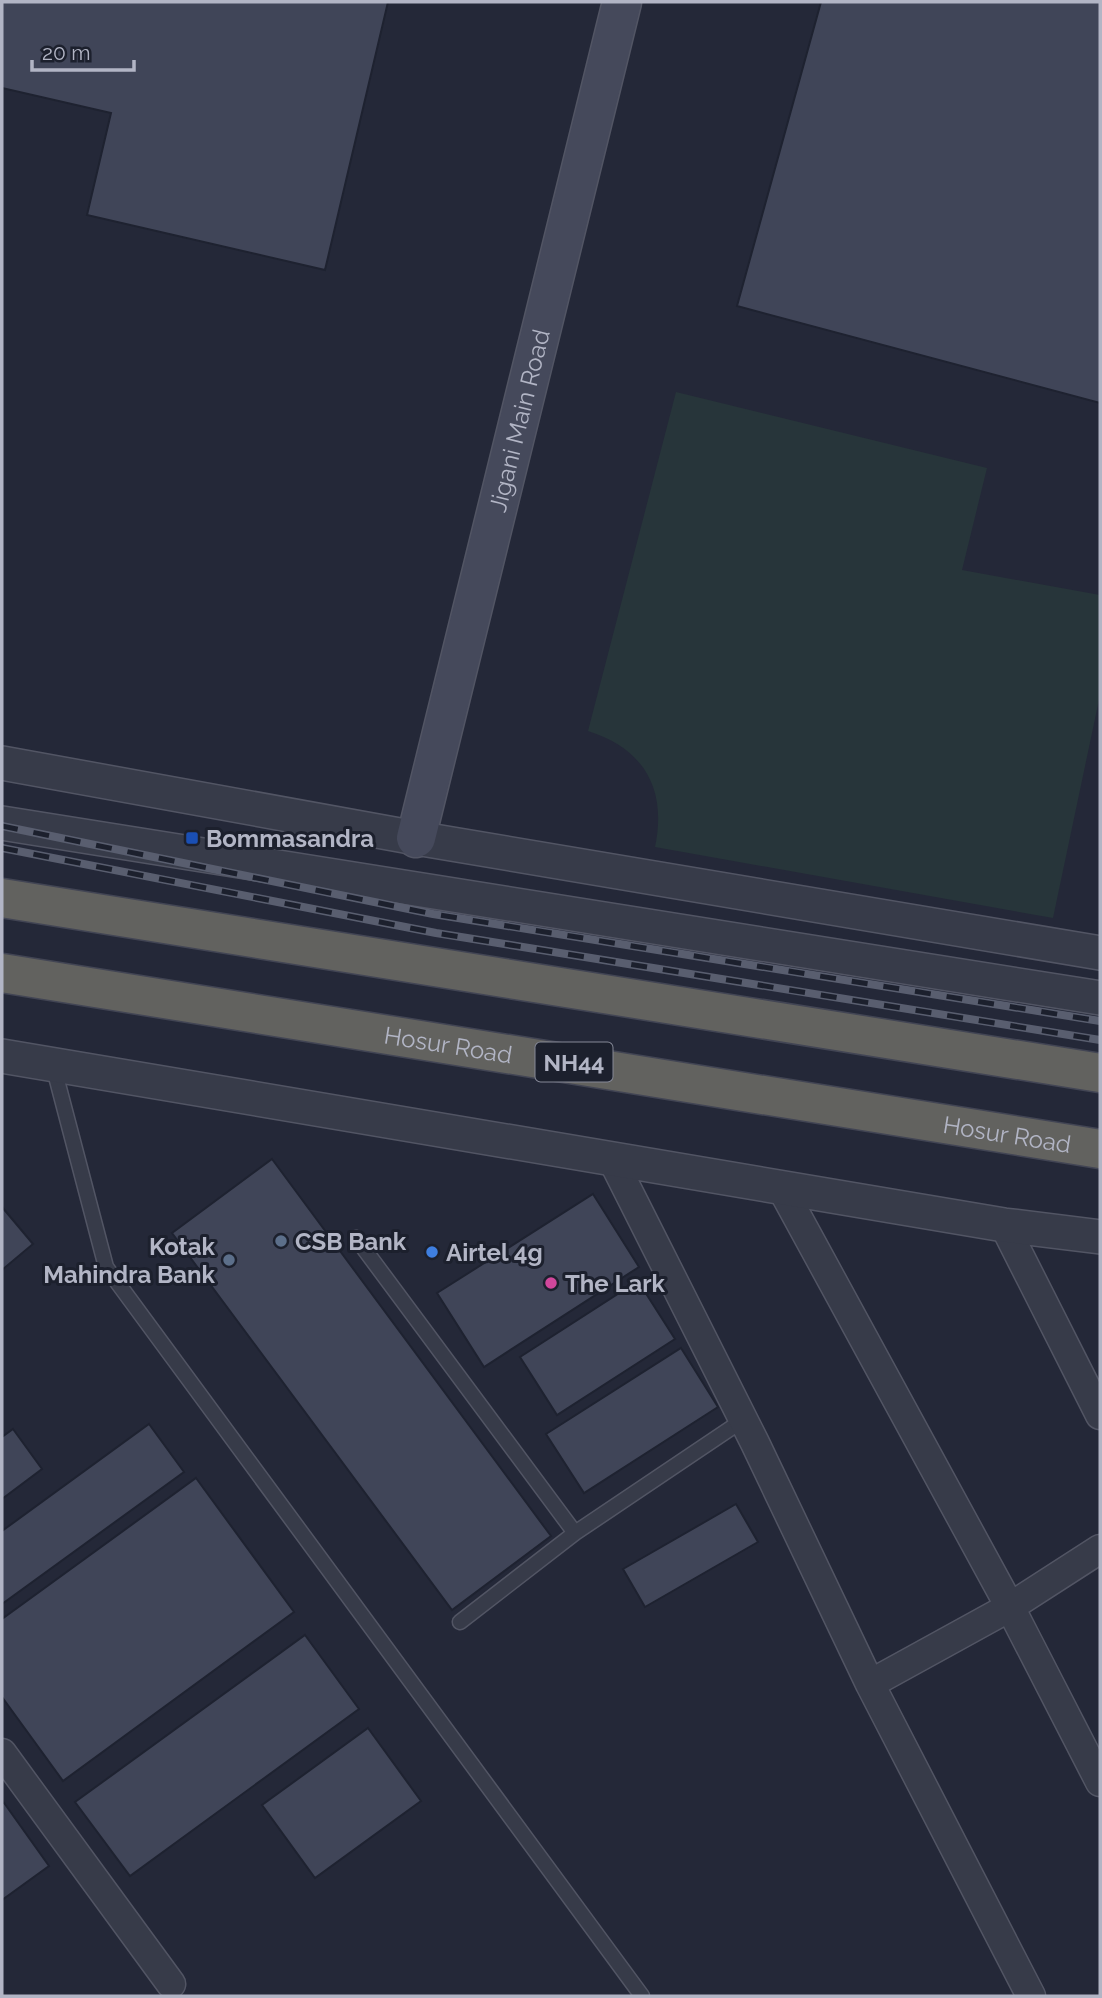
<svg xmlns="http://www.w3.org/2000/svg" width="1102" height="1998" viewBox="0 0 1102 1998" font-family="Raleway,sans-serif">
<rect width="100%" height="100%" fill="#242838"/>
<path fill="#27353a" d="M676 392 987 468 962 570 1100 595V695L1053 918 655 847C667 790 645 749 588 731Z"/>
<path fill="#404558" stroke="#1e2230" stroke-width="2" d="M2 2H388L325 270 87 215 111 113 2 88Z
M821 2H1100V403L737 306Z
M272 1159 551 1536 452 1610 172 1233Z
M593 1194 639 1267 484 1367 437 1293Z
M2 1207 33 1244 2 1270Z
M638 1281 675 1339 557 1415 520 1357Z
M681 1348 718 1407 584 1493 546 1434Z
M149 1424 184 1472 2 1604V1531Z
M13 1429 42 1469 2 1499V1437Z
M196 1478 294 1612 63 1781 2 1697V1619Z
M736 1504 758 1542 645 1607 623 1569Z
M305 1635 359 1709 130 1876 75 1802Z
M368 1728 421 1801 315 1878 262 1805Z
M2 1800 49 1866 2 1900Z"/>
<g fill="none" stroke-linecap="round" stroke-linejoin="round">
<g stroke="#525564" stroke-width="17">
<path id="service" d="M53 1065 106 1267 642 1996
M356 1238 575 1533
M460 1622 575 1533 743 1420"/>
</g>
<g stroke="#525564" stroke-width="31">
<path id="minor" d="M611 1157 755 1443 870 1684 1031 1996
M781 1187 1010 1607 1100 1782
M1004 1225 1100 1415
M870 1684 1010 1607 1100 1549
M2 1753 171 1984"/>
</g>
<g stroke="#525564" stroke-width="36">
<path id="tertiary" d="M2 763 416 838 1100 953
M2 823 1100 998
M2 1056 1004 1225 1100 1237"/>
</g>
<g stroke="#525564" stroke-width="41">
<g id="secondary">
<path id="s1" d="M416 838 622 2"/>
</g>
</g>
<g stroke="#424554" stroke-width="41">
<g id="trunk">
<path d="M2 898 1100 1073"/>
<path id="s2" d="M2 973 1100 1149"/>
</g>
</g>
<use href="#service" stroke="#373b49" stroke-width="14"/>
<use href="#minor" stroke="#373b49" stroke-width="28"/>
<use href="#tertiary" stroke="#373b49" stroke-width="33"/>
<use href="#secondary" stroke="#45495b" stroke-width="38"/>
<use href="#trunk" stroke="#62625f" stroke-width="38"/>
<g stroke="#595e6f" stroke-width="8">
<path id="rail" d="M2 826 433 914 1100 1021
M2 848 436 933 1100 1040"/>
</g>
<use href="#rail" stroke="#1c202d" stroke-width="5" stroke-dasharray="16" stroke-linecap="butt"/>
</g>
<rect fill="#1a4fb4" stroke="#1c202d" stroke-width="2.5" x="185" y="831" width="14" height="14" rx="3.5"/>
<g fill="#5c6f8a" stroke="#1c202d" stroke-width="2.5">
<circle cx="281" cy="1241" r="7"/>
<circle cx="229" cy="1260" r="7"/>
</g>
<circle fill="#3f7fe0" stroke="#1c202d" stroke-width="2.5" cx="432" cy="1252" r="7"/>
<circle fill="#d1479c" stroke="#1c202d" stroke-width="2.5" cx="551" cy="1283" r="7"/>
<g text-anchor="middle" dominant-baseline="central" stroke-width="6" stroke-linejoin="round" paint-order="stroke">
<rect fill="#1c202d" stroke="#858897" stroke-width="2" x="535.5" y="1042.5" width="77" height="39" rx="5"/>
<g font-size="23" font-weight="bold" fill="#b2b5c5">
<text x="574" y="1062">NH44</text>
</g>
<g font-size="24" fill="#b2b5c5" stroke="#1c202d">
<text stroke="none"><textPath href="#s1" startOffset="430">Jigani Main Road</textPath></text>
<text stroke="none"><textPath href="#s2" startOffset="452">Hosur Road</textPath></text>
<text stroke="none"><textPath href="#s2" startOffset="1018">Hosur Road</textPath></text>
</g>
<g font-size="24" font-weight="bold" fill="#b2b5c5" stroke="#1c202d" text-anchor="start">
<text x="206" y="838">Bommasandra</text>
<text x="295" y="1241">CSB Bank</text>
<text x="215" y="1246" text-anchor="end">Kotak<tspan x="215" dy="28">Mahindra Bank</tspan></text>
<text x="446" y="1252">Airtel 4g</text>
<text x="565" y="1283">The Lark</text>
</g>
</g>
<rect width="1102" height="1998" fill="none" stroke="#b2b5c5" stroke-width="7"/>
<path d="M32 60v10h102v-10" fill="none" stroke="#b2b5c5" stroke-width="3.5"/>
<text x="42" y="60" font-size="21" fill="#b2b5c5" stroke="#1c202d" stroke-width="5" paint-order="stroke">20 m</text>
</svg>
